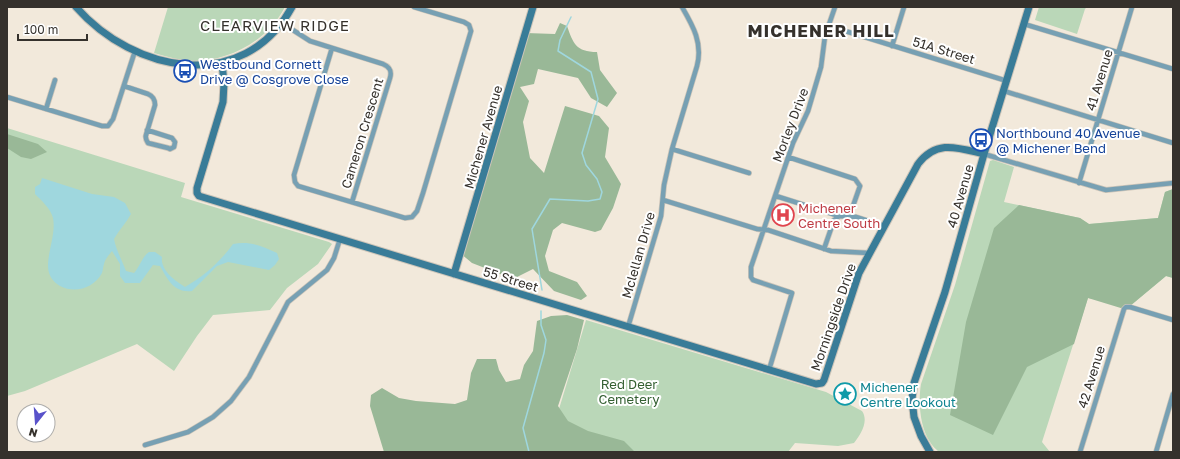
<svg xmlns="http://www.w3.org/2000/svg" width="1180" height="459" viewBox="0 0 1180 459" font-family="'Golos Text',sans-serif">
<rect width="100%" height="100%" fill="#f2e9db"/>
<path fill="#bad7b8" d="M168 7H285C268 40 230 61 193 61 180 60 167 57 154 53Z
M1039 7H1087L1085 9 1077 34 1035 20Z
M7 128 185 183 181 197 329 242 332 244 318 264 287 288 270 310 213 315 197 336 174 371 137 344 25 391 7 396Z
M993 160 1014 167 1004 202 1080 218 1089 224 1158 218 1165 192 1173 189V278L1166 276 1130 306 1088 298 1042 442 1050 452H939C936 449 932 446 930 442 920 427 918 402 921 384L955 285 990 161Z
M586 320 826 392 862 411C869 421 861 434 854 443L838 446 795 443 788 452H635L565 430 559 409Z"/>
<path fill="#99b897" d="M560 23 567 26C573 43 576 52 597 52L600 70 617 93 607 107 591 98 578 78 538 69 534 84 520 87 529 101 523 122 530 158 544 173 565 106 599 116 609 128 605 157 621 184 613 208 601 230 595 232 562 223 553 230 545 256 549 271 577 282 587 296 581 300 554 291 533 269 513 279 472 263 460 253 526 33 555 34Z
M7 134 38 144 47 152 31 159 21 157 7 148Z
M1173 189V278L1166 276 1130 306 1124 309 1088 298 1074 344 1027 367 993 435 950 415 966 322 994 228 1019 205 1080 218 1089 224 1158 218 1165 192Z
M567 315 584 320 577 349 558 406 568 421 588 431 624 441 635 452H384L370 406 371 395 382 388 399 398 416 401 455 404 467 400 471 373 477 359H496L499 370 506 382 520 379 524 365 533 351 537 321 551 316Z"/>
<path fill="#9fd7de" d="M42 178 92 194 114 197 125 203 131 214C126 223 119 230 114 239 116 250 122 260 126 271L134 273C140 266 142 257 149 252H155L162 257C160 270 175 281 185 287 204 276 220 262 233 244 251 241 261 246 277 253L279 259 275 265 269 270 228 262 217 266 192 291C174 293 168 280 160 266L153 265 140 283H125L120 276V264L112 251C109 255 105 259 104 264 103 267 103 270 102 273 94 288 75 294 60 286 53 282 48 275 48 266 48 251 56 233 53 218 51 209 41 200 35 194V187L40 184Z"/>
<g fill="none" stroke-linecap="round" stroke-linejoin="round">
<path stroke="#9fd7de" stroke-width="1.5" d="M542 290 532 229 550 199 588 201 600 199 602 192 597 179 586 165 582 153 598 99 591 72 558 51 560 40 571 17
M529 452 523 428 544 353 546 340 541 325V311"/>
<g stroke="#ccc4b8" stroke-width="6">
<path id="street" d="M282 23 310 41 383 64C390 67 392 71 390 78L352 202
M1024 24 1173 69
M829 26 1007 81
M892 46 904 7
M332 48 294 175 295 182 298 186 405 218 412 217 417 211 423 193 471 31 469 25 464 22 414 7
M124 86 148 94C153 96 155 99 155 105L146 135C145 138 146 140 148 143L168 148 170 149 174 147 175 142 172 138 147 130
M1004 91 1173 143
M7 97 102 126H108L113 119 135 51
M46 109 55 80
M672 149 697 66C703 43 693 26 682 7
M984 154 1106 190 1173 183
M788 157 855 179 860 186 853 206 834 220 824 249
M1079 183 1132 7
M776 196 839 216 856 217 884 226
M663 200 757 229 768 230 831 251 869 253
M628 327 661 216 664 185 672 149 749 173
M769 370 792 293 753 280 751 277V267L793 143 808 111 821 67 825 36 835 7
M145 445 188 432 213 417 231 401 249 377 288 302 327 270 334 258 340 239
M1080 452 1124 309 1126 307H1130L1173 320
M1156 452 1173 394"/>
</g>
<g stroke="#ccc4b8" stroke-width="9">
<path id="secondary" d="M76 7C134 73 243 95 292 7
M222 63 224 83 223 102 197 188V193L199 196 816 384 822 383 824 380 859 273 918 164C937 139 958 148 984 154
M454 274 533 7
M930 452 921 436 914 417 912 399 914 383 945 292 984 154 1029 7"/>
</g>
<use href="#street" stroke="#77a0b3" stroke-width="4.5"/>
<use href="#secondary" stroke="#397c98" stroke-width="7"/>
</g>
<defs>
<g id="bus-ring" transform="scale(1.15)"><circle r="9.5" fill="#fff" stroke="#1a4fb4" stroke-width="1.5"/><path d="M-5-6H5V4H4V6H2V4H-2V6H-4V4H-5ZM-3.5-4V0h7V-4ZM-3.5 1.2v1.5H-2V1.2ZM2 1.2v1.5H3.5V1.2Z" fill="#1a4fb4"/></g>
<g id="hospital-ring" transform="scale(1.15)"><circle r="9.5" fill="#fff" stroke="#e0444e" stroke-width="1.5"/><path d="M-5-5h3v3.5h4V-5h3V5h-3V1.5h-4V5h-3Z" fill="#e0444e"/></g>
<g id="sight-ring" transform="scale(1.15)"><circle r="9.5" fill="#fff" stroke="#0f9aa8" stroke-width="1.5"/><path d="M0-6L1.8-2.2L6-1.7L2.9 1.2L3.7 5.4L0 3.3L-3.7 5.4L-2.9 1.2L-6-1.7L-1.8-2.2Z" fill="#0f9aa8"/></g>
</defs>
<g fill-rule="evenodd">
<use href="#bus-ring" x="185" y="71"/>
<use href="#bus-ring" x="981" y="140"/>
<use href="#hospital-ring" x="783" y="215"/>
<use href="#sight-ring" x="845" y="394"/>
</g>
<g text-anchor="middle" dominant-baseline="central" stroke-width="4" stroke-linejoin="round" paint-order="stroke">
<g font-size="13" fill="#35312c" stroke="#fff">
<text transform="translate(944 50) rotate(17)">51A Street</text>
<text transform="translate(1099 80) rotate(-73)">41 Avenue</text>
<text transform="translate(790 125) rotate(-69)">Morley Drive</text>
<text transform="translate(362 133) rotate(-73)">Cameron Crescent</text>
<text transform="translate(483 137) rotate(-74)">Michener Avenue</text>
<text transform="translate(960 196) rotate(-74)">40 Avenue</text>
<text transform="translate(638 255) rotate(-74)">Mclellan Drive</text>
<text transform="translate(511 279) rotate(17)">55 Street</text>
<text transform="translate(833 317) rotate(-71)">Morningside Drive</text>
<text transform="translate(1091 377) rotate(-73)">42 Avenue</text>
</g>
<g font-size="13" fill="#164399" stroke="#fff" text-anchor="start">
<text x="200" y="64">Westbound Cornett<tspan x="200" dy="15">Drive @ Cosgrove Close</tspan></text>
<text x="996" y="133">Northbound 40 Avenue<tspan x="996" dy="15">@ Michener Bend</tspan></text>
</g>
<g font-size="13" fill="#be3a42" stroke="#fff" text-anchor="start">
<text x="798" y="208">Michener<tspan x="798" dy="15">Centre South</tspan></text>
</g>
<g font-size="13" fill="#335f31" stroke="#fff">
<text x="629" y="384">Red Deer<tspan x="629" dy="15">Cemetery</tspan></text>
</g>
<g font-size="13" fill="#0d838f" stroke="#fff" text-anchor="start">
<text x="860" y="387">Michener<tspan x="860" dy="15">Centre Lookout</tspan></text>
</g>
<g font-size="15" letter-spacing="1" fill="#35312c" stroke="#fff">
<text x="275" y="25">CLEARVIEW RIDGE</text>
</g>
<g font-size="17" font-weight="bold" letter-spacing="1" fill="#35312c" stroke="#fff">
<text x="821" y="30">MICHENER HILL</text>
</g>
</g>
<rect width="1180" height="459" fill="none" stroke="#35312c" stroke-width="16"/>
<g transform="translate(36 423) rotate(197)"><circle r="19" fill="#ffffff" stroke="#aeadab"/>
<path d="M0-3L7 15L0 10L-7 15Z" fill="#5952ca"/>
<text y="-6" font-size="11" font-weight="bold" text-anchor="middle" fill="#35312c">N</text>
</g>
<path d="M18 34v6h69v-6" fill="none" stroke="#35312c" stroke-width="2"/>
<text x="24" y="34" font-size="12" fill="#35312c" stroke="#ffffff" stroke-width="3" paint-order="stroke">100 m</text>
</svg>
